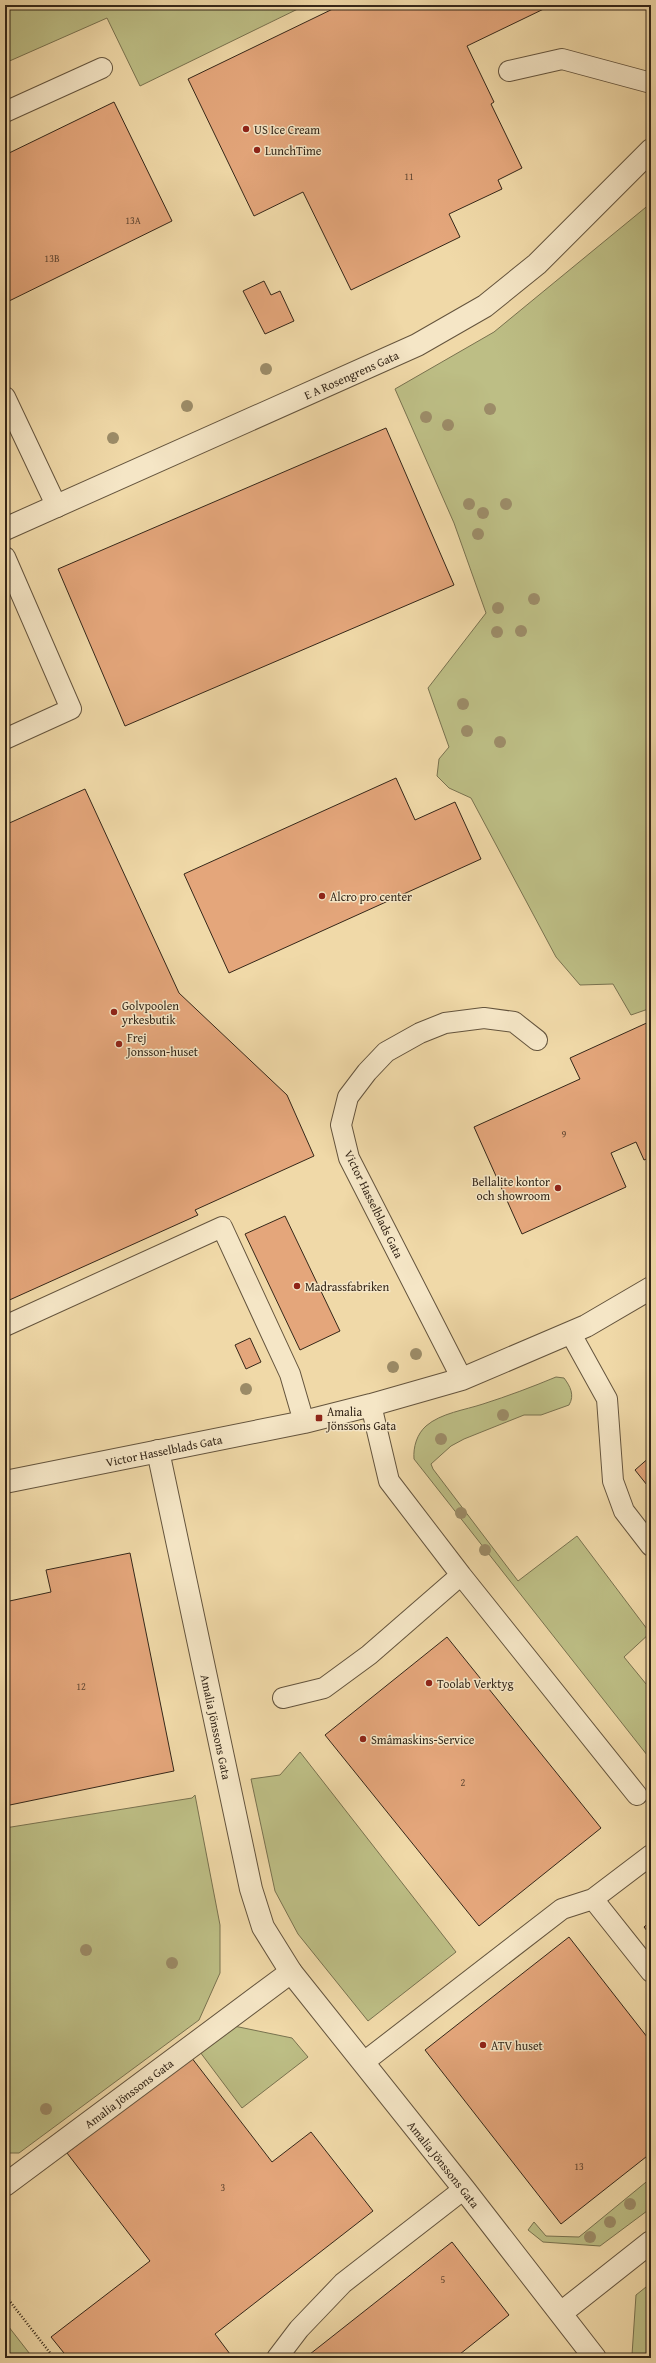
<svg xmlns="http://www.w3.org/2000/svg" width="656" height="2363" viewBox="0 0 656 2363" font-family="'Gentium Book Plus',serif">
<rect width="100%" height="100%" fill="#f0d9a8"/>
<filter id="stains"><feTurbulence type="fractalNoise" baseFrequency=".005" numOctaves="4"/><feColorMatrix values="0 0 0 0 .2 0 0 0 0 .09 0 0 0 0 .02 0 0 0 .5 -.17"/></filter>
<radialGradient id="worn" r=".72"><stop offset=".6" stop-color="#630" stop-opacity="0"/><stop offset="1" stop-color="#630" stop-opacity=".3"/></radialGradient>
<path fill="#bdbe85" stroke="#79724f" d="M5 5H306L140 86 107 18 5 63Z
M651 203V1008L631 1015 613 984 580 985 556 957 471 798 449 788 437 776 439 759 449 747 428 688 486 613 454 523 395 389 494 332Z
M556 1377 564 1378C570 1386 575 1395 569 1405L541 1415H524L464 1439 451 1446 431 1464 433 1469 518 1581 577 1536 650 1633 624 1657 651 1690V1760L414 1459C413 1447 417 1434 426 1426 441 1413 465 1410 483 1404 508 1396 532 1387 556 1377Z
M300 1752 456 1952 368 2021 298 1934 275 1891 251 1779 280 1775Z
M195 1795 220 1925V1973L199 2020 19 2153H5V1828L192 1798Z
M234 2026 292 2038 308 2057 242 2108 200 2052Z
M651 2178V2208L600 2246 543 2242 528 2230 534 2222 546 2236 579 2237Z
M651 2283V2358H634L632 2355 636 2295Z
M5 2322 33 2358H5Z"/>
<path fill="#e4a67b" stroke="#352719" d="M341 5H552L467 46 494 102 491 104 522 168 498 180 502 189 449 214 460 237 351 290 303 192 254 216 188 79Z
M114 102 172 221 5 303V155Z
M264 281 271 295 280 291 294 321 265 334 243 291Z
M386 428 454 585 125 726 58 569Z
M396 778 415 820 455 802 481 859 229 973 184 874Z
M85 789 179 993 287 1095 314 1156 195 1210 198 1215 5 1302V825Z
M651 1021V1157L644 1160 636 1142 611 1153 626 1187 522 1234 474 1127 580 1079 570 1058Z
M285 1216 340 1331 300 1350 245 1234Z
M250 1338 261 1362 246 1369 235 1345Z
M651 1456V1490L635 1470Z
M130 1553 174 1771 5 1806V1602L51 1592 46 1570Z
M447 1637 601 1828 479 1926 325 1735Z
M651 1921V1936L644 1927Z
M569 1937 651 2042V2153L561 2224 425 2050Z
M191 2057 272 2162 311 2132 373 2211 215 2334 233 2358H68L51 2337 150 2261 67 2153Z
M452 2242 509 2315 455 2358H305Z"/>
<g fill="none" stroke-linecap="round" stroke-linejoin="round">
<g stroke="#64543d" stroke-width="22">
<path id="service" d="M509 71 562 59 651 83
M5 112 102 68
M5 397 57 507
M5 557 71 709 5 739
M5 1326 222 1227 290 1374 304 1422
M571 1334 607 1399 613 1481 624 1511 651 1546
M462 1379 349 1158 341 1125 348 1097 367 1072 386 1052 420 1033 445 1023 484 1018 514 1022 537 1040
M461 1575 637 1795
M283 1698 324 1688 369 1655 461 1575 389 1481 371 1405
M651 1855 593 1899 651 1972
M364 2062 562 1909 593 1899
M277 2358 299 2329 343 2283 464 2189"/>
</g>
<g stroke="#64543d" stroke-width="24">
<g id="minor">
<path id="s1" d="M5 529 417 345 485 306 537 264 651 150"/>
<path id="s2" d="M158 1451 251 1889 263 1927 291 1972 464 2189 595 2358"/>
<path id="s3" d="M5 2185 291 1972"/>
<path d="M561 2313 651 2242"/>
</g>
</g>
<g stroke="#64543d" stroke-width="24">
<g id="tertiary">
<path id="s4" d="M5 1482 304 1422 371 1405 462 1379 586 1326 651 1288"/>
</g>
</g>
<path stroke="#352719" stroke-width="2.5" stroke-dasharray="1 2" stroke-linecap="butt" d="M5 2295 54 2358"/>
<use href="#service" stroke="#f5e6c6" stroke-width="20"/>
<use href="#minor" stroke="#f5e6c6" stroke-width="22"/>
<use href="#tertiary" stroke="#f5e6c6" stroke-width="22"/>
</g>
<g fill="#9c8c68">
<circle cx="266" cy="369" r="6"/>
<circle cx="187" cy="406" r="6"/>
<circle cx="490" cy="409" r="6"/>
<circle cx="426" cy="417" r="6"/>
<circle cx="448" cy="425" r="6"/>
<circle cx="113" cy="438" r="6"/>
<circle cx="469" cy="504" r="6"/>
<circle cx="506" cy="504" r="6"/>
<circle cx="483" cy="513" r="6"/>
<circle cx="478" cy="534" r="6"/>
<circle cx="534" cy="599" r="6"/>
<circle cx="498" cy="608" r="6"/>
<circle cx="521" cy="631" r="6"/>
<circle cx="497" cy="632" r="6"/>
<circle cx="463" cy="704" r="6"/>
<circle cx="467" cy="731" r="6"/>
<circle cx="500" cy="742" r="6"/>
<circle cx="416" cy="1354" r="6"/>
<circle cx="393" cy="1367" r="6"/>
<circle cx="246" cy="1389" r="6"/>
<circle cx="503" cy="1415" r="6"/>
<circle cx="441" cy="1439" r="6"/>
<circle cx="461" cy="1513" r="6"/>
<circle cx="485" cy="1550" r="6"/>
<circle cx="86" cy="1950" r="6"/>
<circle cx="172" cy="1963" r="6"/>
<circle cx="46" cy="2109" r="6"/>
<circle cx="630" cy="2204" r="6"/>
<circle cx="610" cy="2222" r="6"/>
<circle cx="590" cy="2237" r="6"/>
</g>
<g fill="#8f2418" stroke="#f5e6c6" stroke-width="1.5">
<circle cx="246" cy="129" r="4"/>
<circle cx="257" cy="150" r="4"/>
<circle cx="322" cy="896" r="4"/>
<circle cx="114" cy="1012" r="4"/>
<circle cx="119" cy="1044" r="4"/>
<circle cx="558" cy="1188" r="4"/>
<circle cx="297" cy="1286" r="4"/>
<rect x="315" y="1414" width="8" height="8" rx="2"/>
<circle cx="429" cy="1683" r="4"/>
<circle cx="363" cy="1739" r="4"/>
<circle cx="483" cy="2045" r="4"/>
</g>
<g text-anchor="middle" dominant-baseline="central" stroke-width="3" stroke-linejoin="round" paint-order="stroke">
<g font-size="10" fill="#614732">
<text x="409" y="176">11</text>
<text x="133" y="220">13A</text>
<text x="52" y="258">13B</text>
<text x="564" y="1134">9</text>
<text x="81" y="1686">12</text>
<text x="463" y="1782">2</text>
<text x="579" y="2166">13</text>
<text x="223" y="2187">3</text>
<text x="443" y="2279">5</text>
</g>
<g font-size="12" fill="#352719" stroke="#f5e6c6" text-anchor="start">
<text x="254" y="129">US Ice Cream</text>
<text x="265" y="150">LunchTime</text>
<text x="330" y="896">Alcro pro center</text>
<text x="122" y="1005">Golvpoolen<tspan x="122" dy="14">yrkesbutik</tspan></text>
<text x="127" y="1037">Frej<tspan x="127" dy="14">Jonsson-huset</tspan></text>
<text x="550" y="1181" text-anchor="end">Bellalite kontor<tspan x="550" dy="14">och showroom</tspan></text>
<text x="305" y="1286">Madrassfabriken</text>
<text x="327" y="1411">Amalia<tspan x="327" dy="14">Jönssons Gata</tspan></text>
<text x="437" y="1683">Toolab Verktyg</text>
<text x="371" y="1739">Småmaskins-Service</text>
<text x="491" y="2045">ATV huset</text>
</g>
<g font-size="12" fill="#352719" stroke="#f5e6c6">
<text stroke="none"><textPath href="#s1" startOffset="379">E A Rosengrens Gata</textPath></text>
<text transform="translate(374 1204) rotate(64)">Victor Hasselblads Gata</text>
<text stroke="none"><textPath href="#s4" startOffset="162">Victor Hasselblads Gata</textPath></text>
<text stroke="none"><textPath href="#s2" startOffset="282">Amalia Jönssons Gata</textPath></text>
<text stroke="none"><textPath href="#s3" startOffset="154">Amalia Jönssons Gata</textPath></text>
<text stroke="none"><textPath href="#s2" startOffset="786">Amalia Jönssons Gata</textPath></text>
</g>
</g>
<rect width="656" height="2363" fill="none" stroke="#f0d9a8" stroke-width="20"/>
<rect x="6" y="6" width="644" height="2351" fill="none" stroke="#352719" stroke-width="2"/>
<rect x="10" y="10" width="636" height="2343" fill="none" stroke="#352719"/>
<rect width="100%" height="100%" filter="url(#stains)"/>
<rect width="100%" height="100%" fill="url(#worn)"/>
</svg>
